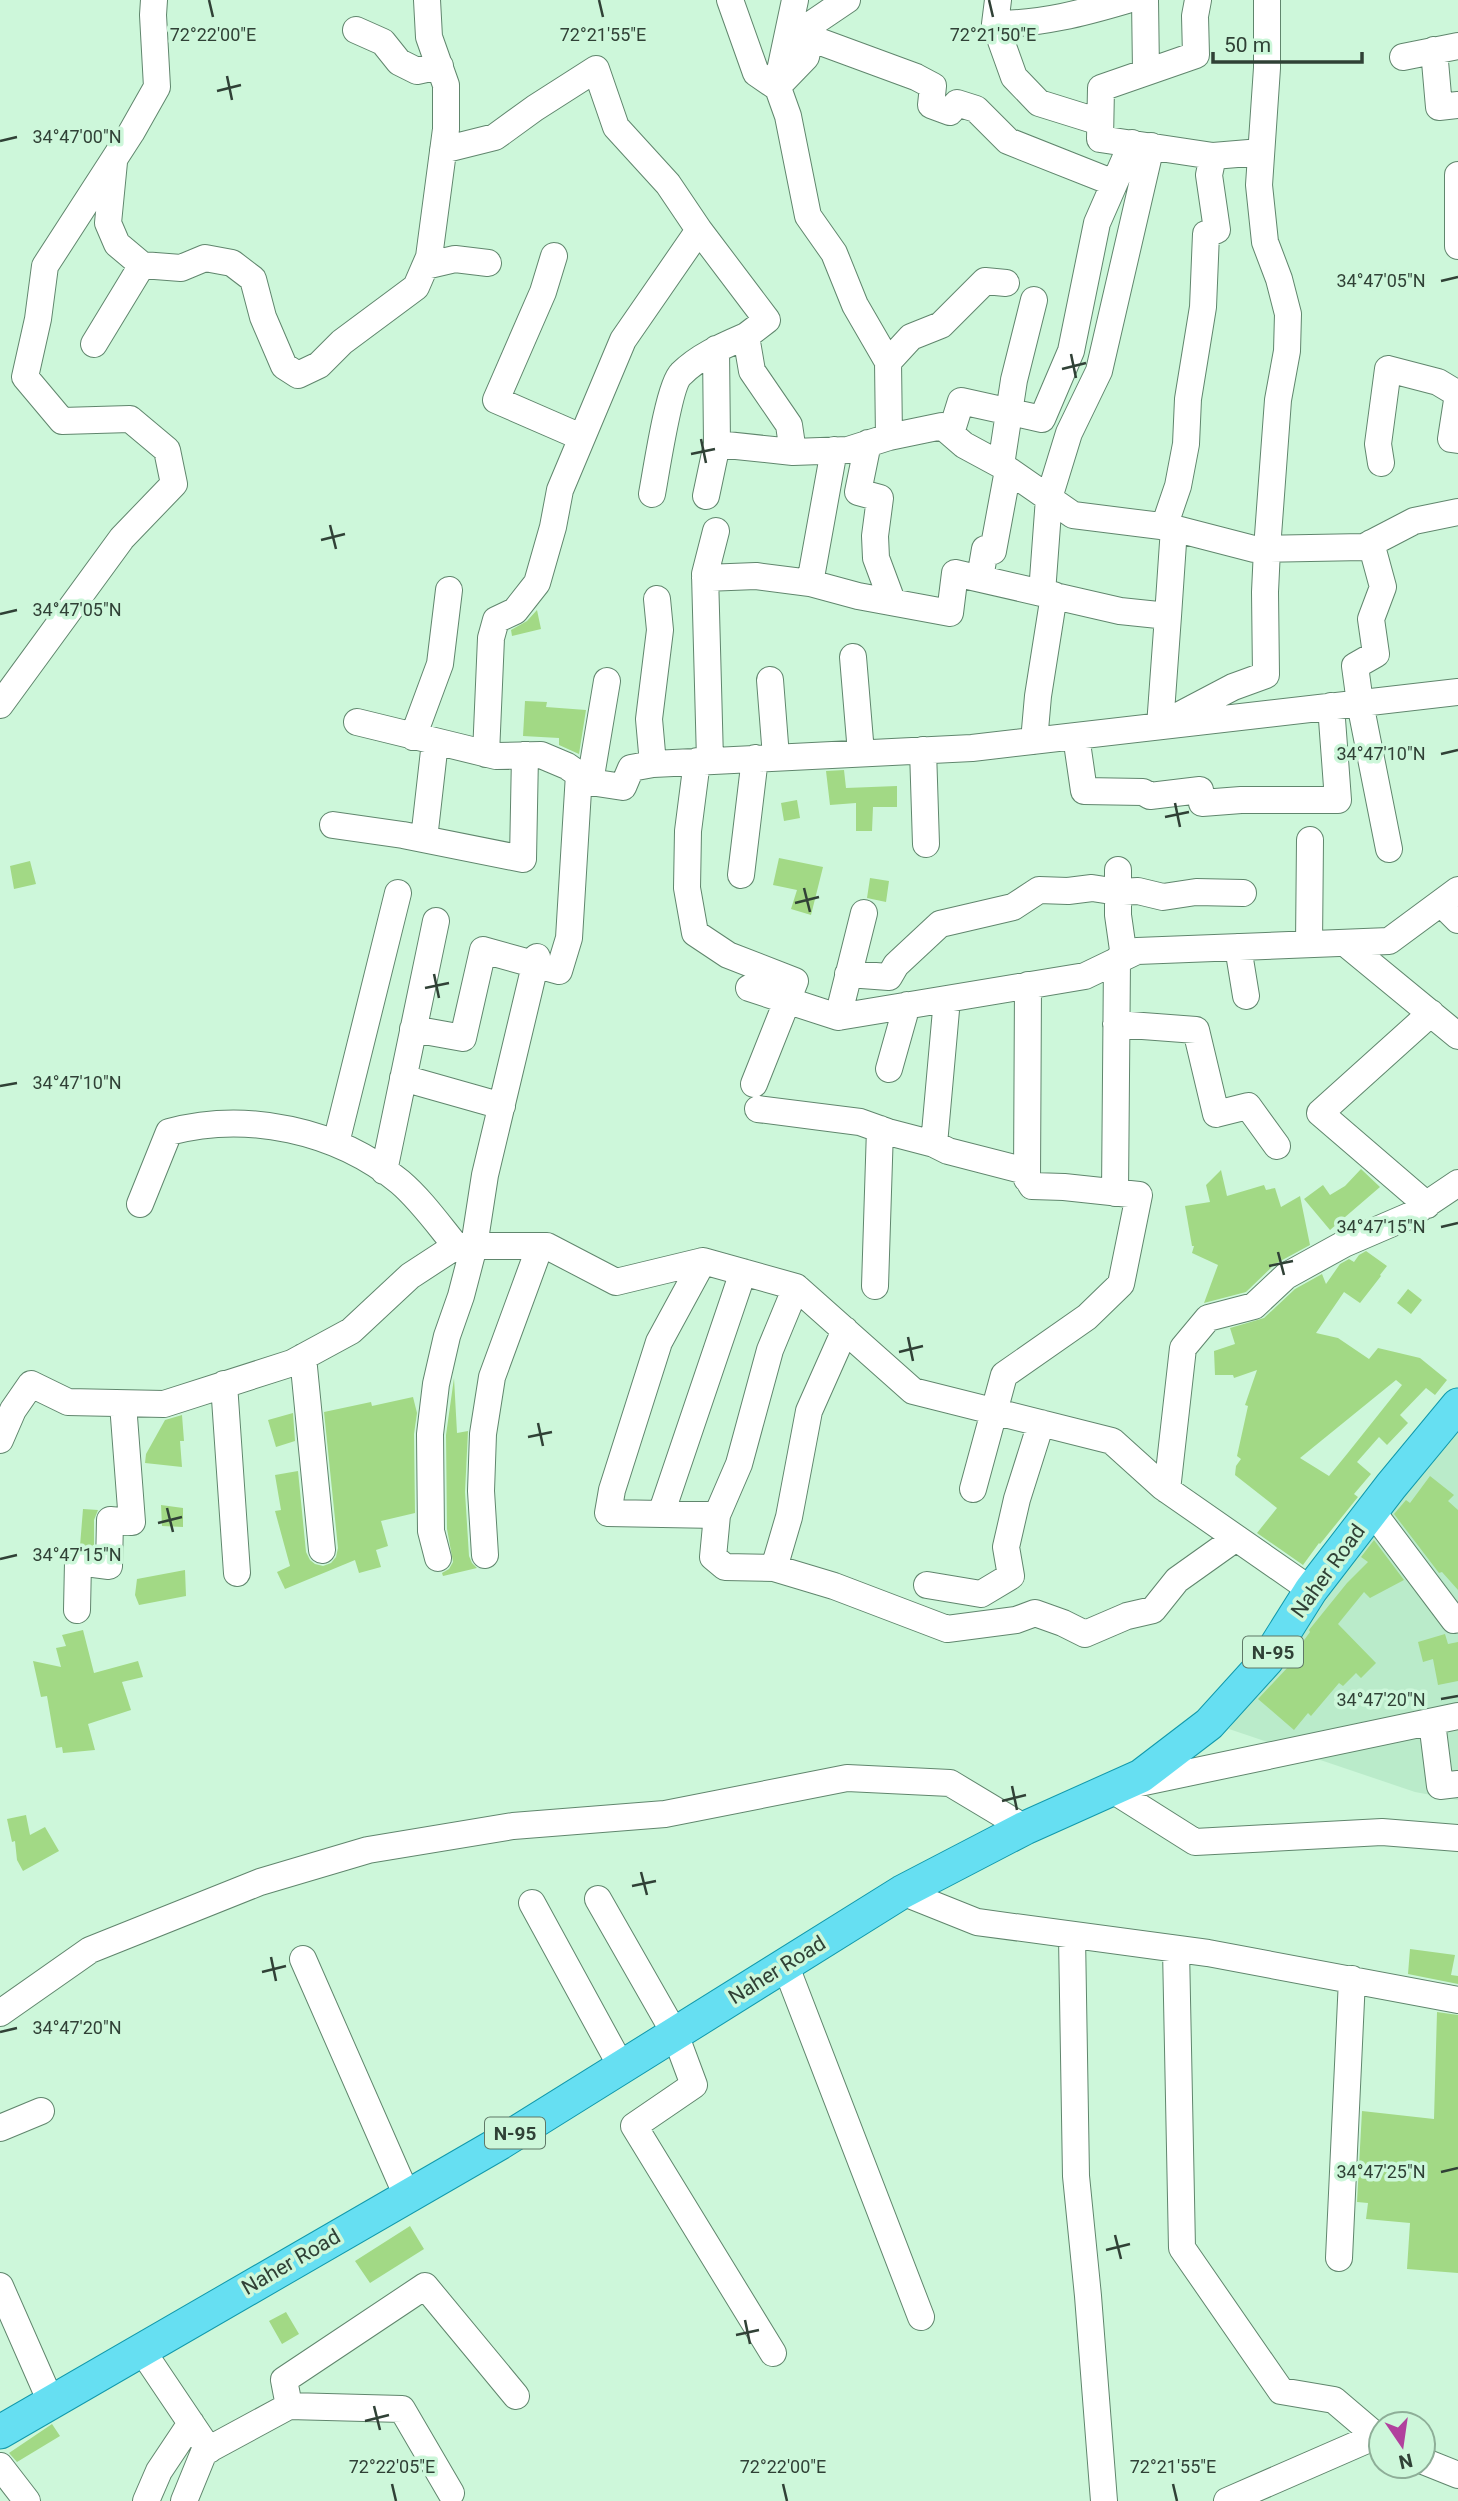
<svg xmlns="http://www.w3.org/2000/svg" width="1458" height="2501" viewBox="0 0 1458 2501" font-family="Roboto,sans-serif">
<rect width="100%" height="100%" fill="#cdf7da"/>
<path fill="#baebca" d="M1458 1430V1800L1415 1792 1229 1729 1407 1488Z"/>
<path fill="#a2d985" fill-rule="evenodd" d="M537 610 541 629 512 636 511 630 527 621Z
M525 701 547 702 546 707 586 710 579 754 559 745V738L523 736Z
M844 770 846 788 897 786V807H873L872 831H856V803L830 805 826 771Z
M797 800 800 818 784 821 781 803Z
M779 858 823 867 811 915 791 909 797 890 773 885Z
M30 861 36 884 14 889 10 866Z
M870 878 889 881 886 902 867 898Z
M1361 1169 1380 1187 1330 1230 1304 1199 1323 1185 1330 1195 1345 1186Z
M1221 1170 1227 1196 1264 1185 1266 1190 1275 1188 1281 1207 1300 1196 1310 1245 1275 1264 1246 1292 1204 1303 1218 1265 1192 1253 1194 1246H1192L1185 1206 1210 1202 1206 1185Z
M1366 1251 1387 1266 1380 1275 1381 1276 1360 1303 1344 1292 1316 1333 1338 1338 1369 1359 1378 1348 1420 1358 1447 1380 1435 1395 1426 1388 1400 1415 1408 1423 1387 1445 1379 1437 1357 1462 1371 1474 1354 1494 1358 1497 1320 1544 1319 1543 1303 1565 1257 1533 1277 1508 1235 1475 1236 1466 1241 1459 1237 1456 1248 1406 1245 1405 1257 1370 1234 1378 1233 1375H1215L1214 1351 1235 1344 1230 1328 1264 1318 1295 1289 1322 1274 1326 1284 1340 1264 1349 1259 1354 1262 1359 1255ZM1396 1380 1402 1385 1347 1454 1351 1458 1347 1454 1329 1476 1300 1458Z
M1408 1289 1422 1300 1411 1314 1397 1303Z
M454 1378 457 1433 468 1431 465 1492 469 1556 472 1563 477 1568 443 1576 442 1573 449 1569 453 1562 447 1529 446 1435Z
M413 1397 417 1413 414 1434 415 1513 381 1521 388 1546 376 1550 381 1567 359 1573 355 1560 285 1589 277 1572 290 1566 275 1511 281 1510 275 1475 298 1471 306 1552 310 1560 315 1564 323 1566 331 1563 336 1557 338 1548 324 1412 371 1402 372 1406Z
M293 1413 295 1441 276 1447 268 1420Z
M182 1415 184 1441H180L182 1467 145 1463 146 1454 165 1420Z
M1430 1476 1454 1495 1448 1501 1458 1510V1590L1442 1572 1439 1573 1394 1514 1406 1500 1410 1503Z
M161 1505 183 1508V1527L162 1526Z
M83 1509 98 1510 94 1520V1548L80 1546Z
M1374 1540 1404 1580 1370 1598 1364 1592 1338 1624 1376 1663 1361 1678 1356 1673 1343 1686 1339 1683 1311 1716 1308 1713 1294 1730 1258 1699 1288 1667 1299 1647 1310 1632 1309 1630 1347 1583 1368 1562 1361 1557Z
M185 1570 186 1596 139 1605 135 1595 137 1579Z
M83 1630 94 1673 138 1661 143 1677 122 1682 131 1710 88 1724 95 1750 63 1753 62 1747 56 1748 47 1696 41 1697 33 1661 61 1667 56 1648 66 1646 62 1635Z
M1445 1634 1448 1644 1458 1642V1681L1438 1685 1433 1659 1423 1662 1418 1642Z
M26 1815 30 1835 45 1827 59 1851 23 1871 17 1860 15 1841 12 1842 7 1819Z
M1410 1949 1455 1955 1451 1975 1458 1976V1984L1408 1974Z
M1437 2012 1458 2015V2273L1407 2269 1410 2223 1366 2219 1368 2203 1357 2202 1362 2111 1434 2119Z
M410 2226 424 2249 370 2283 355 2261Z
M286 2312 299 2334 282 2344 269 2321Z
M52 2424 60 2436 17 2462 9 2453Z"/>
<g fill="none" stroke-linecap="round" stroke-linejoin="round">
<g stroke="#60866d" stroke-width="28">
<path id="minor" d="M730 0 756 73 778 88 788 116 808 216 834 253 855 305 888 362
M998 0 995 24 1014 77 1039 103 1100 122
M1145 0 1146 71
M1198 0 1195 16 1196 55 1101 88 1100 139 1213 156 1261 152
M995 24C1041 24 1083 13 1127 0
M356 30 383 42 399 62 417 71 440 66
M810 38 916 77 933 86 931 105 950 112 957 103 976 109 1008 141 1114 183
M1434 50 1439 107 1458 105
M1403 57 1458 46
M777 85 795 0
M777 87 806 57 813 23 847 0
M443 150 495 137 535 108 596 69 616 127 668 184 699 230
M114 162 108 223 117 244 142 265
M1458 175V246
M554 256 543 292 496 400 581 437
M425 266 455 259 488 263
M94 344 142 265 181 268 205 258 232 263 253 279 263 317 284 366 298 375 319 365 342 342 416 287 429 257 446 129V85L429 37 427 0
M1458 394 1451 439 1458 440
M951 433 961 401 1042 419 1071 351 1097 223 1132 143
M889 437 888 362 911 337 941 325 985 281 1006 283
M868 443 858 492 880 498 875 536 876 558 892 601
M717 444 793 452 848 450 889 437 942 426 964 445 1001 465 1073 515 1169 527 1254 549 1364 547 1414 521 1458 512
M1381 463 1378 444 1388 369 1438 382 1458 394
M1001 465 1014 380 1034 300
M652 494C656 473 669 385 681 374 699 356 723 346 746 336
M706 496 717 444 716 349
M1164 527 1178 486 1186 444 1188 399 1203 307 1206 234 1217 230 1209 175 1213 156
M1371 543 1383 587 1371 619 1376 654 1355 666 1360 703 1389 849
M705 578 756 576 810 583 858 596 950 613 955 573 1120 611 1168 616 1160 726
M980 578 985 549 993 551 1008 470
M810 583 834 450
M1042 593 1049 498 1069 433 1099 371 1151 146
M1168 616 1174 528
M853 657 861 753
M770 680 776 757
M0 705 122 538 174 484 167 450 130 419 62 421 25 377 38 319 45 266 131 133 157 87 153 15 154 0
M1174 718 1233 687 1266 675 1265 592 1267 549 1278 400 1287 351 1288 314 1279 279 1265 242 1259 185 1267 68V0
M357 722 496 756 541 755 567 766 590 782 623 787 631 768 653 764 972 748 1458 692
M1076 736 1084 791 1143 792 1150 796 1200 790 1202 803 1241 800H1338L1331 706
M413 737 440 664 449 590
M1034 741 1038 696 1054 595
M923 750 926 844
M486 754 491 638 496 620 515 611 537 583 553 527 560 490 623 340 699 230 767 320 746 336 752 371 789 425 793 452
M710 760 705 574 716 531
M697 761 688 831 687 888 695 933 728 955 795 981 754 1084
M653 764 649 719 660 630 657 599
M590 782 607 681
M333 825 403 835 523 859 525 755
M424 839 435 742
M1118 870V915L1124 957
M741 875 755 758
M1441 903 1458 920
M1345 943 1458 1036
M1309 944 1310 840
M1238 947 1246 996
M848 974 889 977 896 965 940 924 1013 907 1039 890 1068 891 1092 888 1118 892 1138 891 1163 897 1196 892 1243 893
M749 988 838 1017 1085 976 1137 951 1389 941 1458 890
M838 1017 864 913
M1116 1024 1196 1030 1216 1114 1248 1106 1277 1146
M413 1029 463 1038 483 950 559 971 569 938 579 774
M889 1069 907 1005
M403 1078 502 1106
M758 1109 860 1122 888 1132 934 1144 948 1151 1022 1170 1032 1186 1064 1187 1139 1195 1121 1284 1087 1317 1004 1375 973 1489
M336 1143 398 893
M934 1144 947 999
M384 1171 436 921
M1027 1179 1028 985
M1115 1193 1117 960
M140 1204 169 1132C247 1111 337 1130 400 1182 421 1200 438 1224 456 1246
M1427 1205 1320 1113 1431 1013
M703 1261 659 1342 612 1490 608 1513 717 1515 713 1557 725 1567 774 1568 834 1586 947 1629 1016 1620 1035 1613 1063 1623 1085 1634 1127 1616 1153 1610 1177 1580 1236 1538
M875 1286 880 1129
M303 1357 322 1550
M224 1384 237 1573
M0 1440 13 1410 31 1384 68 1402 164 1404 292 1363 351 1331 410 1276 456 1246H547L616 1282 703 1261 796 1287 913 1391 1112 1441 1163 1487 1311 1590
M1167 1490 1183 1348 1208 1318 1254 1306 1286 1276 1344 1244 1409 1216 1458 1183
M1372 1511 1454 1620 1458 1619
M661 1514 743 1272
M717 1515 739 1464 770 1350 796 1287
M485 1555 481 1491 483 1434 492 1377 540 1246
M438 1558 431 1531 430 1434 436 1384 447 1336 461 1296 474 1246 485 1175 537 957
M774 1568 789 1517 809 1411 845 1330
M927 1585 981 1594 1011 1576 1006 1547 1017 1499 1041 1423
M77 1610 78 1562 109 1566 110 1520 132 1522 123 1404
M1432 1722 1440 1786 1458 1784
M1130 1785 1458 1716
M1111 1789 1195 1842 1382 1832 1458 1838
M902 1892 977 1922 1208 1953 1458 2000
M598 1899 675 2034 694 2085 634 2126 773 2353
M532 1903 621 2066
M1072 1936 1076 2176 1088 2296 1104 2501
M1176 1949 1182 2248 1281 2391 1334 2400 1381 2440
M303 1959 407 2196
M785 1964 921 2317
M0 2013 90 1950 260 1882 368 1850 513 1826 665 1814 847 1778 950 1783 1025 1828
M0 2128 41 2111
M1339 2258 1352 1979
M0 2286 51 2402
M141 2349 209 2450
M289 2406 284 2380 425 2286 516 2396
M1423 2461 1458 2475
M0 2466 27 2501
M146 2501 159 2471 191 2423
M184 2501 204 2452 289 2406 402 2409 451 2493
M1227 2501 1376 2436"/>
</g>
<g stroke="#1199ab" stroke-width="35">
<path id="major" d="M0 2432 500 2143 902 1892 1025 1828 1141 1776 1209 1724 1267 1660 1311 1590 1391 1486 1458 1405"/>
</g>
<use href="#minor" stroke="#fff" stroke-width="26"/>
<use href="#major" stroke="#66dff2" stroke-width="33"/>
</g>
<path fill="none" stroke="#304136" stroke-width="2.5" d="M209 0 213 17M599 0 603 17M989 0 993 17M227 76 232 100M217 91 241 85M0 141 17 137M1441 281 1458 277M1071 354 1076 378M1062 369 1086 363M701 439 706 463M691 454 715 449M330 525 336 549M321 540 345 534M0 614 17 610M1441 754 1458 750M1175 803 1180 827M1165 817 1189 812M804 888 810 912M795 903 819 897M434 974 439 998M425 988 449 983M0 1086 17 1083M1441 1227 1458 1223M1278 1252 1284 1275M1269 1266 1293 1261M908 1337 913 1361M899 1352 923 1346M538 1423 543 1446M528 1437 552 1432M167 1508 173 1532M158 1523 182 1517M0 1559 17 1555M1441 1699 1458 1696M1012 1786 1017 1810M1002 1801 1026 1795M641 1872 647 1895M632 1886 656 1881M271 1957 276 1981M262 1972 286 1966M0 2032 17 2028M1441 2172 1458 2168M1115 2235 1121 2259M1106 2250 1130 2244M745 2320 750 2344M736 2335 759 2330M374 2406 380 2430M365 2421 389 2415M392 2484 396 2501M783 2484 787 2501M1173 2484 1177 2501"/>
<g text-anchor="middle" dominant-baseline="central" stroke-width="7" stroke-linejoin="round" paint-order="stroke">
<g fill="#cdf7da" stroke="#5f7867" stroke-width="2">
<rect x="1243" y="1636.5" width="60" height="31" rx="5"/>
<rect x="485" y="2117.5" width="60" height="31" rx="5"/>
</g>
<g font-size="19" font-weight="bold" fill="#304136">
<text x="1273" y="1652">N-95</text>
<text x="515" y="2133">N-95</text>
</g>
<g font-size="21" fill="#304136" stroke="#cdf7da">
<text transform="translate(1328 1571) rotate(-54)">Naher Road</text>
<text transform="translate(777 1970) rotate(-32)">Naher Road</text>
<text transform="translate(291 2262) rotate(-30)">Naher Road</text>
</g>
</g>
<g font-size="18" text-anchor="middle" fill="#304136" stroke="#cdf7da" stroke-width="7" stroke-linejoin="round" paint-order="stroke">
<text x="213" y="41">72°22'00"E</text>
<text x="603" y="41">72°21'55"E</text>
<text x="993" y="41">72°21'50"E</text>
<text x="77" y="143">34°47'00"N</text>
<text x="1381" y="287">34°47'05"N</text>
<text x="77" y="616">34°47'05"N</text>
<text x="1381" y="760">34°47'10"N</text>
<text x="77" y="1089">34°47'10"N</text>
<text x="1381" y="1233">34°47'15"N</text>
<text x="77" y="1561">34°47'15"N</text>
<text x="1381" y="1706">34°47'20"N</text>
<text x="77" y="2034">34°47'20"N</text>
<text x="1381" y="2178">34°47'25"N</text>
<text x="392" y="2473">72°22'05"E</text>
<text x="783" y="2473">72°22'00"E</text>
<text x="1173" y="2473">72°21'55"E</text>
</g>
<g transform="translate(1402 2445) rotate(167)"><circle r="33" fill="#cdf7da" stroke="#8eae98" stroke-width="2"/>
<path d="M0-5L12 26L0 18L-12 26Z" fill="#b1419d"/>
<text y="-10" font-size="19" font-weight="bold" text-anchor="middle" fill="#304136">N</text>
</g>
<path d="M1213 52v10h149v-10" fill="none" stroke="#304136" stroke-width="3.5"/>
<text x="1224" y="52" font-size="21" fill="#304136" stroke="#cdf7da" stroke-width="5" paint-order="stroke">50 m</text>
</svg>
